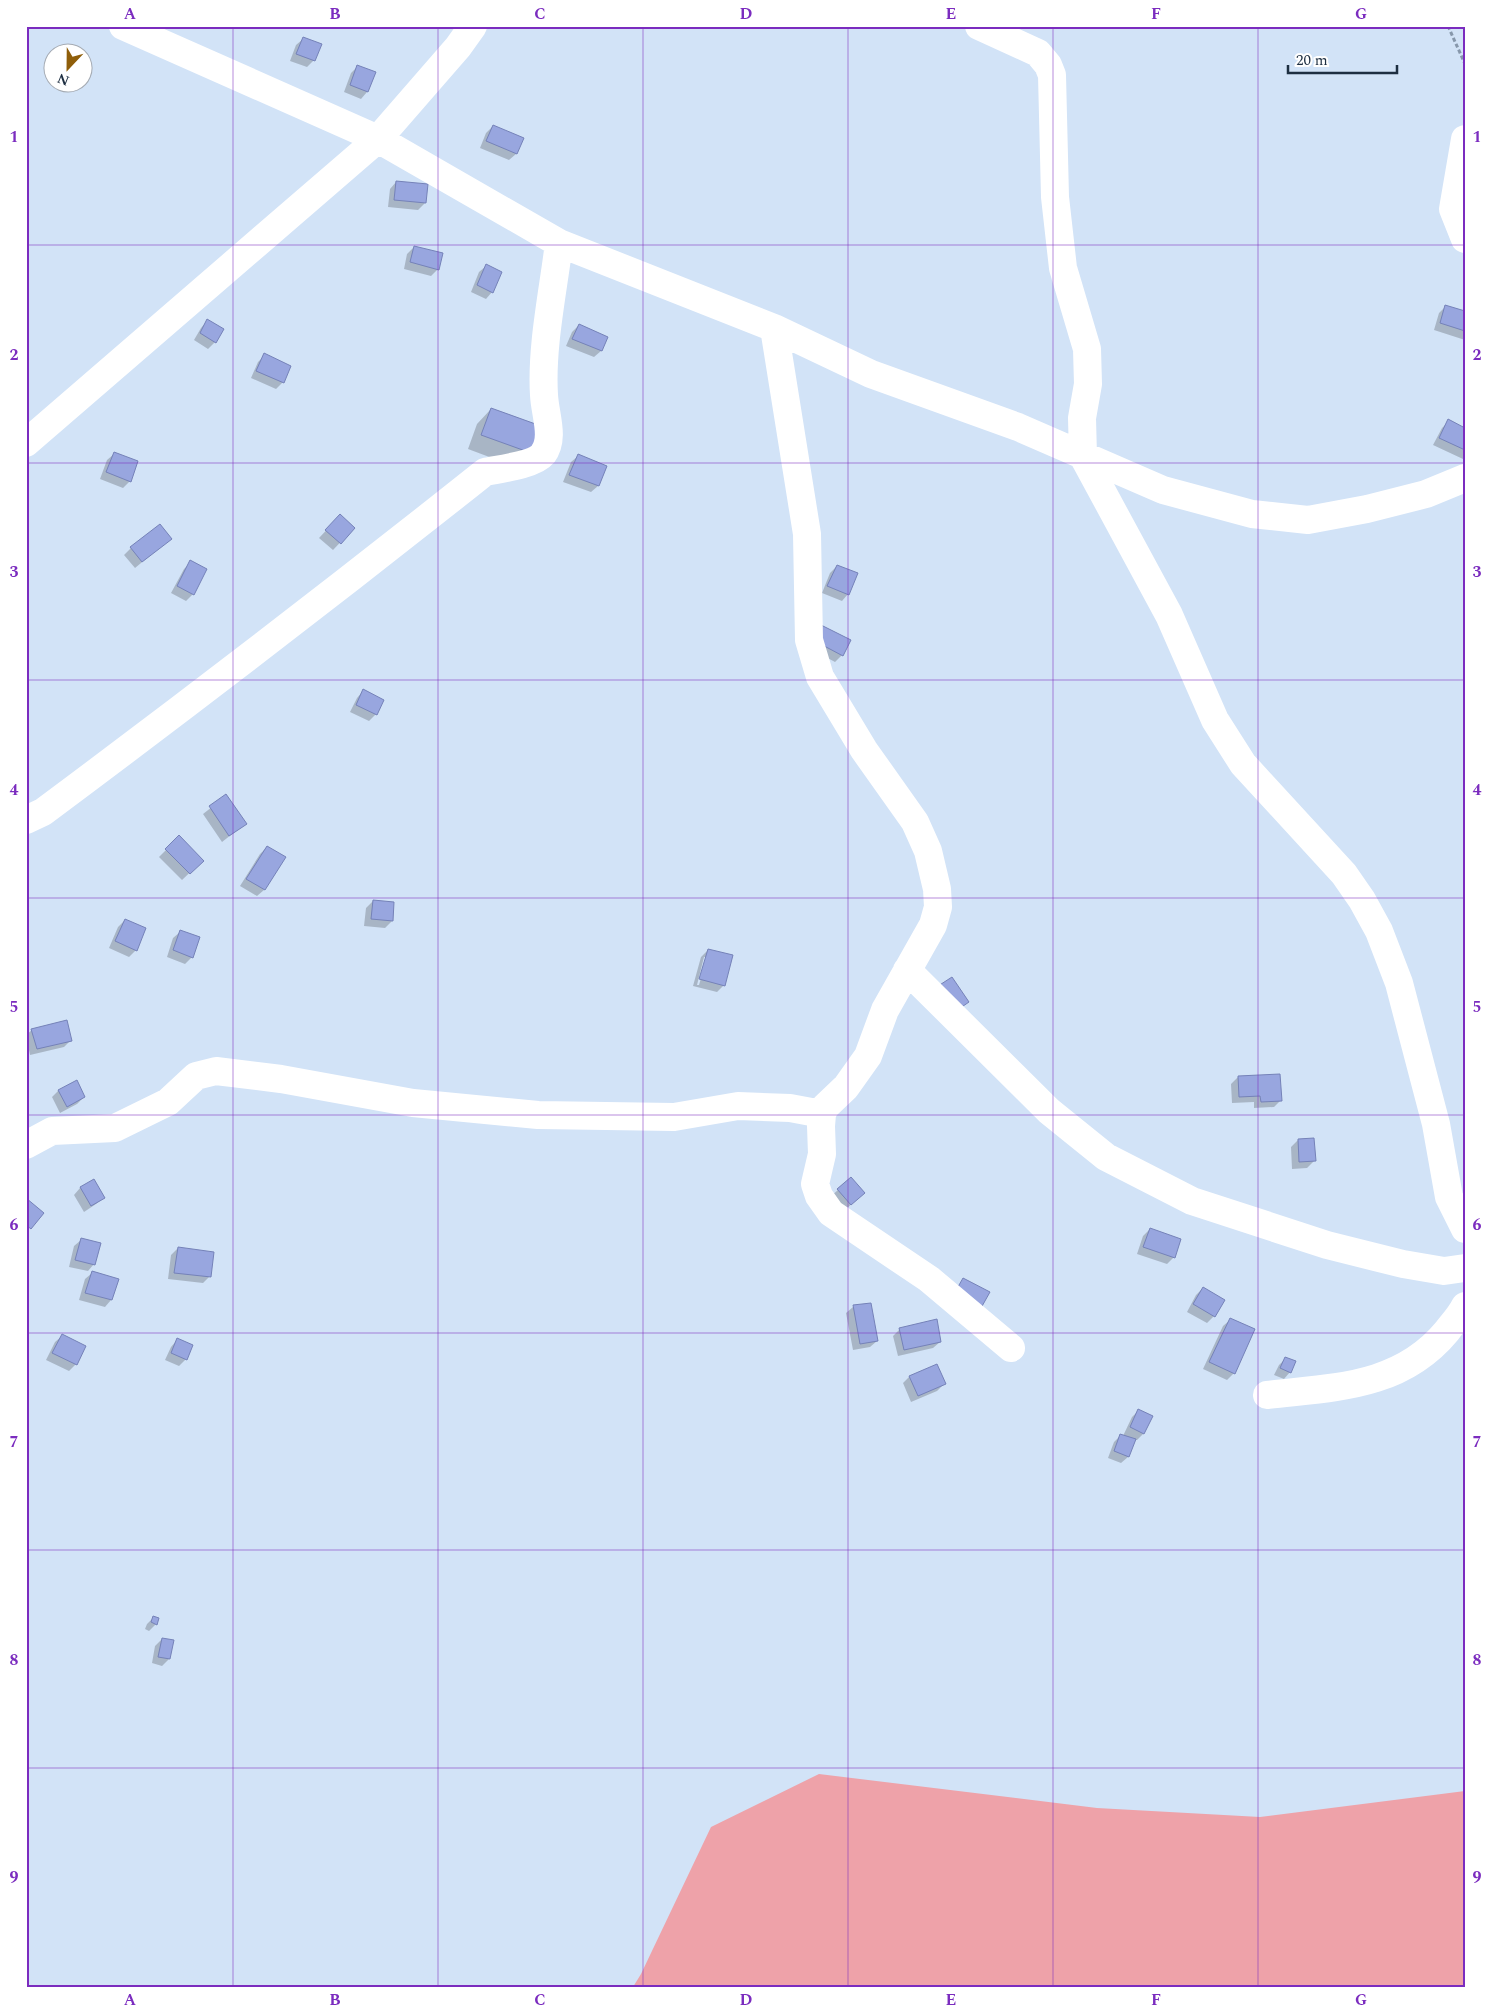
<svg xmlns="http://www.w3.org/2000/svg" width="1491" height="2013" viewBox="0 0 1491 2013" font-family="Spectral,serif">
<rect width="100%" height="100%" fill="#d2e3f7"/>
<path fill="#eea2a9" d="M819 1774 1097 1808 1260 1817 1465 1791V1987H633L641 1974 711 1827Z"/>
<path fill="#0003" fill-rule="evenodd" d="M303 39 314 60 307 67 290 61 296 45Z
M358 66 367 92 361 99 344 92 351 73Z
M493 126 522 138 516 154 509 160 480 148 486 133Z
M396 182 425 203 418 210 388 207 390 189Z
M414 247 438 269 431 276 404 269 407 254Z
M486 266 492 292 486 299 471 292 479 272Z
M1446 306 1465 313V340L1434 330 1439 313Z
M207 321 215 342 208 349 194 340 201 328Z
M579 325 607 338 601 351 594 357 566 346 572 332Z
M265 355 283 382 276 389 251 378 258 362Z
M491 409 539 427 516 467 468 449 477 424Z
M1449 421 1465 429V457L1463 459 1433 445 1442 428Z
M114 454 130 481 123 488 100 479 107 460Z
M578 456 598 486 591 492 563 482 571 462Z
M334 522 354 528 333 550 319 538Z
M170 539 135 568 124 555 131 548Z
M191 562 193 594 186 601 171 593 184 569Z
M837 566 848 594 842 601 822 593 830 573Z
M815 634 842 655 835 662 807 647Z
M363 691 376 714 369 721 350 712 357 698Z
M226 796 245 824 222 842 203 814Z
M179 837 202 861 182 880 159 857Z
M267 847 284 858 264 890 257 896 240 886 260 854Z
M373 901 392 921 385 928 364 926 366 908Z
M125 920 136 950 129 957 109 948 118 927Z
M180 932 192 957 185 964 167 957 173 938Z
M708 950 724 985 717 992 693 986 701 957ZM704 957H707L699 985H697Z
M32 1030 71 1040 64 1047 30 1055 26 1035Z
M1238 1077 1281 1100 1274 1107 1254 1108V1102L1232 1103 1231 1084Z
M76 1082 84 1097 77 1104 60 1113 52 1097 58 1091Z
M1298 1140 1314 1161 1307 1168 1292 1169 1291 1147Z
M93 1181 103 1198 96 1204 84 1212 74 1195 80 1188Z
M838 1190 856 1200 844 1211 831 1196Z
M1150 1229 1174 1257 1167 1264 1137 1254 1143 1236Z
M81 1240 94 1264 88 1271 69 1267 74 1246Z
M178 1248 210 1276 203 1283 168 1279 171 1255Z
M92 1273 111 1300 105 1307 79 1300 85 1279Z
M1203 1288 1223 1300 1214 1316 1207 1323 1187 1312 1196 1295Z
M870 1304 877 1341 870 1347 853 1350 846 1313 853 1307Z
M1230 1320 1234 1373 1227 1380 1203 1369 1223 1326Z
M900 1329 940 1342 933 1348 898 1356 893 1336Z
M62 1336 76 1364 69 1371 46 1360 55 1342Z
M177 1340 186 1359 179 1366 165 1360 171 1347Z
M1286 1358 1290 1372 1284 1379 1274 1375 1279 1365Z
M909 1377 944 1384 937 1391 911 1402 903 1383Z
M1139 1410 1152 1416 1143 1434 1137 1440H1135L1128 1457 1121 1463 1108 1458 1114 1442 1121 1435 1123 1436 1132 1417Z
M153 1618 156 1624 149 1631 145 1629 147 1624Z
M162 1639 169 1659 162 1666 152 1663 155 1646Z"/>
<path fill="#98a6df" stroke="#7582b8" d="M303 37 322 44 315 61 296 54Z
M357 65 376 72 368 92 350 85Z
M493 125 524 138 517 154 486 141Z
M396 181 428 184 426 203 394 200Z
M414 246 443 253 439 270 410 262Z
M486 264 502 272 493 293 477 285Z
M1445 305 1465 311V331L1440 323Z
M207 319 224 329 216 343 200 333Z
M579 324 608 337 602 351 572 339Z
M264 353 291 366 284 383 256 371Z
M491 408 541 426 531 453 481 435Z
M1448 419 1465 428V450L1439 438Z
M114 452 138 461 131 482 106 472Z
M578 454 607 466 599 486 569 475Z
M340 514 355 528 341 544 325 530Z
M160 524 172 539 142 562 130 547Z
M190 560 207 569 194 595 177 586Z
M837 565 858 573 849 595 827 586Z
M821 625 851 640 843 656 813 640Z
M363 689 384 700 377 715 356 705Z
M226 794 247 824 229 836 209 806Z
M179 835 204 861 190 874 165 849Z
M267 846 286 857 265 890 246 879Z
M373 900 394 902 393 921 371 919Z
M125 919 146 928 137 951 115 941Z
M180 930 200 937 193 958 173 950Z
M708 949 733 955 725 986 699 979Z
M952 977 969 1002 953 1013 935 988Z
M67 1020 72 1041 37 1049 31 1029Z
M1280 1074 1282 1101 1261 1102 1260 1096 1239 1097 1238 1076Z
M77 1080 85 1097 67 1107 58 1090Z
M1314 1138 1316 1161 1299 1162 1298 1139Z
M851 1177 865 1193 851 1205 837 1189Z
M94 1179 105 1198 91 1206 80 1187Z
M26 1198 44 1213 31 1229 26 1225Z
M1150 1228 1181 1239 1175 1258 1143 1247Z
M81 1238 101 1243 95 1265 75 1260Z
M178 1247 214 1252 211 1277 174 1273Z
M92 1271 119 1279 112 1300 85 1293Z
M963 1278 990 1292 981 1308 954 1294Z
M1203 1287 1225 1300 1215 1317 1193 1304Z
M871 1303 878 1341 860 1344 853 1305Z
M1230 1318 1255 1329 1235 1374 1209 1362Z
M937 1319 941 1342 904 1350 899 1328Z
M62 1334 86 1346 77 1365 52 1353Z
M177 1338 193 1345 187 1360 171 1353Z
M1285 1357 1296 1361 1291 1373 1280 1368Z
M937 1364 946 1384 918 1396 909 1376Z
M1138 1409 1153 1416 1144 1434 1130 1427Z
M1120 1434 1136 1439 1129 1457 1114 1451Z
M153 1616 159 1618 157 1625 151 1622Z
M162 1638 174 1640 170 1659 158 1657Z"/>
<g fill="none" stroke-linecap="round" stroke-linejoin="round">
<path stroke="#8697ab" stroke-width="3" stroke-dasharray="4 2.5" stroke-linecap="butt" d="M1448 26 1465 64"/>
<path stroke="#fff" stroke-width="28" d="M123 26 378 139 559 243 774 328 871 374 1018 427 1163 490 1252 514 1308 520 1367 509 1426 494 1465 478
M979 26 1038 53 1048 65 1052 75 1055 197 1063 268 1087 349 1088 384 1082 418 1083 456 1169 615 1215 720 1243 764 1344 874 1362 900 1379 931 1399 983 1436 1124 1449 1197 1465 1229
M1465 139 1453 209 1465 239
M774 328 807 534 809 640 820 677 864 750 915 822 928 851 937 889 938 907 933 925 885 1010 868 1056 846 1087 825 1107 822 1114 821 1126 822 1154 815 1184 819 1196 831 1213 929 1279 1011 1348
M26 443 378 139 458 47 473 26
M26 820 43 812C192 701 339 588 485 472 499 469 534 465 543 454 555 438 545 415 544 395 541 347 553 292 559 243
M907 970 1049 1111 1106 1157 1192 1201 1327 1245 1403 1264 1444 1271 1465 1268
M26 1145 52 1131 115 1128 168 1102 196 1076 216 1071 281 1079 413 1103 538 1115 674 1117 738 1106 790 1108 822 1114
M1267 1395C1334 1387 1400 1388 1447 1331 1453 1323 1460 1316 1465 1306"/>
</g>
<path fill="none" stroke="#7b2cbf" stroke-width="1" stroke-opacity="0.55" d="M233 26V1987M438 26V1987M643 26V1987M848 26V1987M1053 26V1987M1258 26V1987M26 245H1465M26 463H1465M26 680H1465M26 898H1465M26 1115H1465M26 1333H1465M26 1550H1465M26 1768H1465"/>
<rect width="1491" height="2013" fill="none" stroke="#ffffff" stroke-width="55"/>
<g transform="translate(68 68) rotate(202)"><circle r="24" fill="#ffffff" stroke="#a5abb3"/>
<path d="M0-4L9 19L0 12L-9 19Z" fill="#8f5e0a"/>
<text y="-8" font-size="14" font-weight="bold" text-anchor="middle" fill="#1d2e41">N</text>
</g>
<path d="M1288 65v8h109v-8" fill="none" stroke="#1d2e41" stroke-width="2.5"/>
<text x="1296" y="65" font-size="15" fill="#1d2e41" stroke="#ffffff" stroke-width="4" paint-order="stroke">20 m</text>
<rect x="28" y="28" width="1436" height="1958" fill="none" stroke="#7b2cbf" stroke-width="2"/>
<g font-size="16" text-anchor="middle" font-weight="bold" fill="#7b2cbf">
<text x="130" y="19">A</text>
<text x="335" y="19">B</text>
<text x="540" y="19">C</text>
<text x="746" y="19">D</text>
<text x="951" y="19">E</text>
<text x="1156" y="19">F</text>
<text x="1361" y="19">G</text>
<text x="14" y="142">1</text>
<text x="1477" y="142">1</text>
<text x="14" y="360">2</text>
<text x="1477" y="360">2</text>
<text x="14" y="577">3</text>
<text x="1477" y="577">3</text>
<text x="14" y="795">4</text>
<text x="1477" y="795">4</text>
<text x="14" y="1012">5</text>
<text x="1477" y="1012">5</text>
<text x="14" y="1230">6</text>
<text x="1477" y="1230">6</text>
<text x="14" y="1447">7</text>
<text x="1477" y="1447">7</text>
<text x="14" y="1665">8</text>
<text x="1477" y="1665">8</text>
<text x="14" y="1882">9</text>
<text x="1477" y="1882">9</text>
<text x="130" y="2005">A</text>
<text x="335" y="2005">B</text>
<text x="540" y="2005">C</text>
<text x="746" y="2005">D</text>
<text x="951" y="2005">E</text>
<text x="1156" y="2005">F</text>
<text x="1361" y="2005">G</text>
</g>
</svg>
